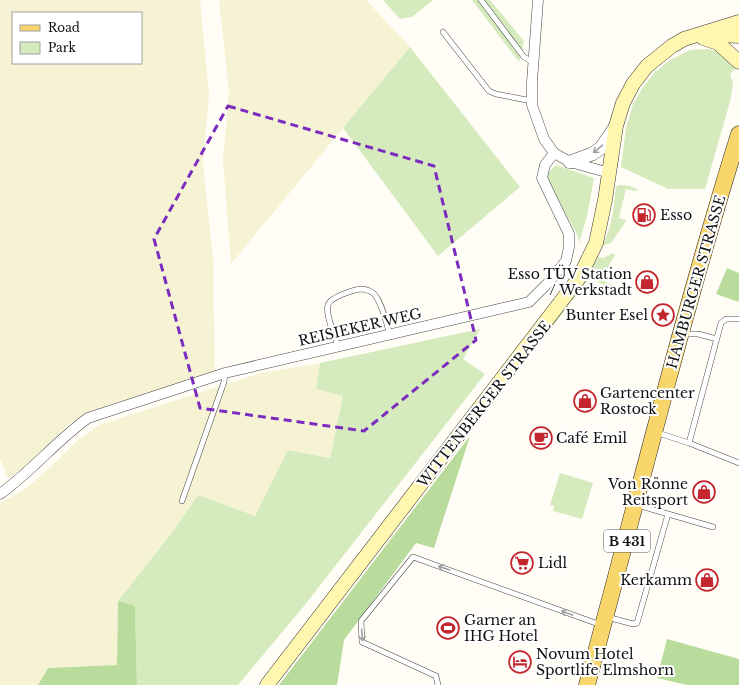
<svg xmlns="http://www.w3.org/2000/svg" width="739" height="685" viewBox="0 0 739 685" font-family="'Libre Baskerville',serif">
<rect width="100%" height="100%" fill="#fffdf5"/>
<path fill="#f6f3d4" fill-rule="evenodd" d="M0 0H200L209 94 203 164 213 258 215 372 87 413 68 425 29 463 8 479 0 459ZM13 13H141V63H13Z
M219 0H366L410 47 231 264 223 160 229 92Z
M320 363 316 389 343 396 330 458 288 450 255 516 198 496 174 530 118 601 117 665 48 668 38 685H0V503L25 489 43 474 79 439 99 425 261 373Z"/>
<path fill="#d5ebbd" d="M383 0H433L412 17 400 19Z
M472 0H490L524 41 519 62Z
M410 47 520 187 438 256 343 128Z
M709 49 726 55 736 68 730 74 733 83 731 98 705 189H668L621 167 626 128 633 104 643 87 655 72 670 60 690 50Z
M556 165 594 178 587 216 579 243 578 236 548 183V173Z
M619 185 630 186 639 190 635 191 626 189 619 218 626 220V221L611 243 602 246 609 230 613 212 616 187Z
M613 253 615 255 602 277 604 281 615 287 614 290 592 279 587 281 553 326 550 324 589 273 598 257 603 258Z
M480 329 463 359 485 374 304 606 238 685H137L135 607 118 601 174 530 198 495 255 516 288 450 330 458 343 396 316 389 320 363Z
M560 473 593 483 582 519 553 511 554 506 550 505Z"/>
<path fill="#b9dc9c" d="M727 268 739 273V302L716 294Z
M470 436 434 548 416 543 344 640 337 685H279Z
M118 601 135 606 137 685H38L48 668 117 665Z
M667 639 739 659V685H687L657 678Z"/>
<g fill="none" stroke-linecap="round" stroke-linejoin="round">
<g stroke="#444" stroke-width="6">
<path id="service" d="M481 0 524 57 533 62
M443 32 489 91 496 94 532 101
M683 334H698L717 339
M338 346C335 336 325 315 328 305 330 297 355 289 363 289 367 290 372 291 374 294 382 302 386 323 390 334
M655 432 689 443 739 463
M689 443 721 323 726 319H739
M182 501 224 382 225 373
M637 505 713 527
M607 617 633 624 637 623 668 514
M438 685 436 676 362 642 361 621 413 557 601 625"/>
</g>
<g stroke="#444" stroke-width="11">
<path id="minor" d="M538 0 532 82V105L544 139 554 153 570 162 610 173
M0 494C32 471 56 441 88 418L225 373 529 302 549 282 566 261 569 247V234L542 178 545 165 554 153"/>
</g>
<g stroke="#444" stroke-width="14">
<path id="tertiary" d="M570 162 592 154 601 148 616 126"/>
</g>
<g stroke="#333" stroke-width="15">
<path id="secondary" d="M710 37 720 35 739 36
M703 38 718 43 739 62
M267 685 579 278 596 243 605 200 616 126 623 103 633 84 647 66 672 46 684 39 739 22"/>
</g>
<g stroke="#222" stroke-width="17">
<path id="primary" d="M587 685C637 501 682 316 739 134"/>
</g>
<use href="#service" stroke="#fff" stroke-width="5"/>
<use href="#minor" stroke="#fff" stroke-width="10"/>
<use href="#tertiary" stroke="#fff" stroke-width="13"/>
<use href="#secondary" stroke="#fff6b0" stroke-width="14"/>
<use href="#primary" stroke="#f9d66b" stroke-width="16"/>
</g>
<defs><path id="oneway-shaft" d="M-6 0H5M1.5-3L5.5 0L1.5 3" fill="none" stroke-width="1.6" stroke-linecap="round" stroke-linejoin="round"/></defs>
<g stroke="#a0a0a0">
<use href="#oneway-shaft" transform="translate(598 149) rotate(141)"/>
<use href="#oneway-shaft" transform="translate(444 568) rotate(-161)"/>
<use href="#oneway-shaft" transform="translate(567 613) rotate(-160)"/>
<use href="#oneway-shaft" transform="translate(362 635) rotate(86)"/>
</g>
<path fill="none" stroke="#7b2cbf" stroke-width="3" stroke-dasharray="8 5" stroke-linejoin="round" d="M228 106 434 166 476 340 364 431 200 408 154 239Z"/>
<defs>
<g id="fuel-ring" transform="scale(1.15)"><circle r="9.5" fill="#fff" stroke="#c4262e" stroke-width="1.5"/><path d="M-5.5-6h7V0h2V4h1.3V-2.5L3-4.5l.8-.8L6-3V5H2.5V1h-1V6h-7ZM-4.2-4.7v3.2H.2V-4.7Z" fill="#c4262e"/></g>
<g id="shop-ring" transform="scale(1.15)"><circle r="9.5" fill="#fff" stroke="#c4262e" stroke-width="1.5"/><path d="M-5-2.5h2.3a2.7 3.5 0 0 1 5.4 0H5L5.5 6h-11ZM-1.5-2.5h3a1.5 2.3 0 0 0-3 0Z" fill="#c4262e"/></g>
<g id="sight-ring" transform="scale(1.15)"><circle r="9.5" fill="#fff" stroke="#c4262e" stroke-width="1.5"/><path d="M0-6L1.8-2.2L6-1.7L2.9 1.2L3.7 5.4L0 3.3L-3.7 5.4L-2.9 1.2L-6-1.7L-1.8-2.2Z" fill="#c4262e"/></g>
<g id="cafe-ring" transform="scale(1.15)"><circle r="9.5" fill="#fff" stroke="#c4262e" stroke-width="1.5"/><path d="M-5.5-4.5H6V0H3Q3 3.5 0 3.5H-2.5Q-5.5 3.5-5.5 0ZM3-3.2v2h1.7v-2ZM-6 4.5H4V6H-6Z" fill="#c4262e"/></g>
<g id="supermarket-ring" transform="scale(1.15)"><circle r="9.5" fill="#fff" stroke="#c4262e" stroke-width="1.5"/><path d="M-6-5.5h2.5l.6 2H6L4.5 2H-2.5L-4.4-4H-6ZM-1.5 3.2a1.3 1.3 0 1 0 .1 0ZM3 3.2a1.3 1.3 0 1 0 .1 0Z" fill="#c4262e"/></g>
<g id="stadium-ring" transform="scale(1.15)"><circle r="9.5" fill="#fff" stroke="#c4262e" stroke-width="1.5"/><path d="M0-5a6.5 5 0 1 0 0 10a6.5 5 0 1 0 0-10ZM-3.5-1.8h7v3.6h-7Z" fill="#c4262e"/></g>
<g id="hotel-ring" transform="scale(1.15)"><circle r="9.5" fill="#fff" stroke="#c4262e" stroke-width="1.5"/><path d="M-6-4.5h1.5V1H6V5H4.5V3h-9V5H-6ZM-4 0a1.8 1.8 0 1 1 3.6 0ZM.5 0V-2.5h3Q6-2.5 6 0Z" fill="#c4262e"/></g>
</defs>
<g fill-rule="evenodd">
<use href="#fuel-ring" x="644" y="215"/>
<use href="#shop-ring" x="647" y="282"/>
<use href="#sight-ring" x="663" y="315"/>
<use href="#shop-ring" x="585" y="401"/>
<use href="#cafe-ring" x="541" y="438"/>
<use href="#shop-ring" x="704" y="492"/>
<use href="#supermarket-ring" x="522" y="563"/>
<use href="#shop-ring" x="707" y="580"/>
<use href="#stadium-ring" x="448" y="628"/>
<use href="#hotel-ring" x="520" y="662"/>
</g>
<g text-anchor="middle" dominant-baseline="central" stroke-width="4" stroke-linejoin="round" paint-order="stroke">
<rect fill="#fff" stroke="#585858" stroke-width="1" x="604" y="530" width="46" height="22" rx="3"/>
<g font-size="13" font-weight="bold" fill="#111">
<text x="627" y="541">B 431</text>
</g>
<g font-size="14" fill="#111" stroke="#fff" text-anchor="start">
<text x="660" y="215">Esso</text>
<text x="632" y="274" text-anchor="end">Esso TÜV Station<tspan x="632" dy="16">/ Werkstadt</tspan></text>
<text x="648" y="315" text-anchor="end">Bunter Esel</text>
<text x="600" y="393">Gartencenter<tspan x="600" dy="16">Rostock</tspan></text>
<text x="556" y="438">Café Emil</text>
<text x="688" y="484" text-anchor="end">Von Rönne<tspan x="688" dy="16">Reitsport</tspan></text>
<text x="538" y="563">Lidl</text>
<text x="692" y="580" text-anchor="end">Kerkamm</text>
<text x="464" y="620">Garner an<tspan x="464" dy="16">IHG Hotel</tspan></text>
<text x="536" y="654">Novum Hotel<tspan x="536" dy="16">Sportlife Elmshorn</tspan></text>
</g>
<g font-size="14" fill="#111" stroke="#fff">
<text transform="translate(696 282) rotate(-74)">HAMBURGER STRASSE</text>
<text transform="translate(360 327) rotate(-13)">REISIEKER WEG</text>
<text transform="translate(484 404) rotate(-52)">WITTENBERGER STRASSE</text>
</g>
</g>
<rect x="12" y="12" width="130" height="52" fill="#ffffff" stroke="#a0a0a0"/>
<rect x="20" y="25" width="20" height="6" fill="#f9d66b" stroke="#a0a0a0"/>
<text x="48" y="32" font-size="12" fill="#111111">Road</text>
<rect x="20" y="42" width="20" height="12" fill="#d5ebbd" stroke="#a0a0a0"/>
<text x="48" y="52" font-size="12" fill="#111111">Park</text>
</svg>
